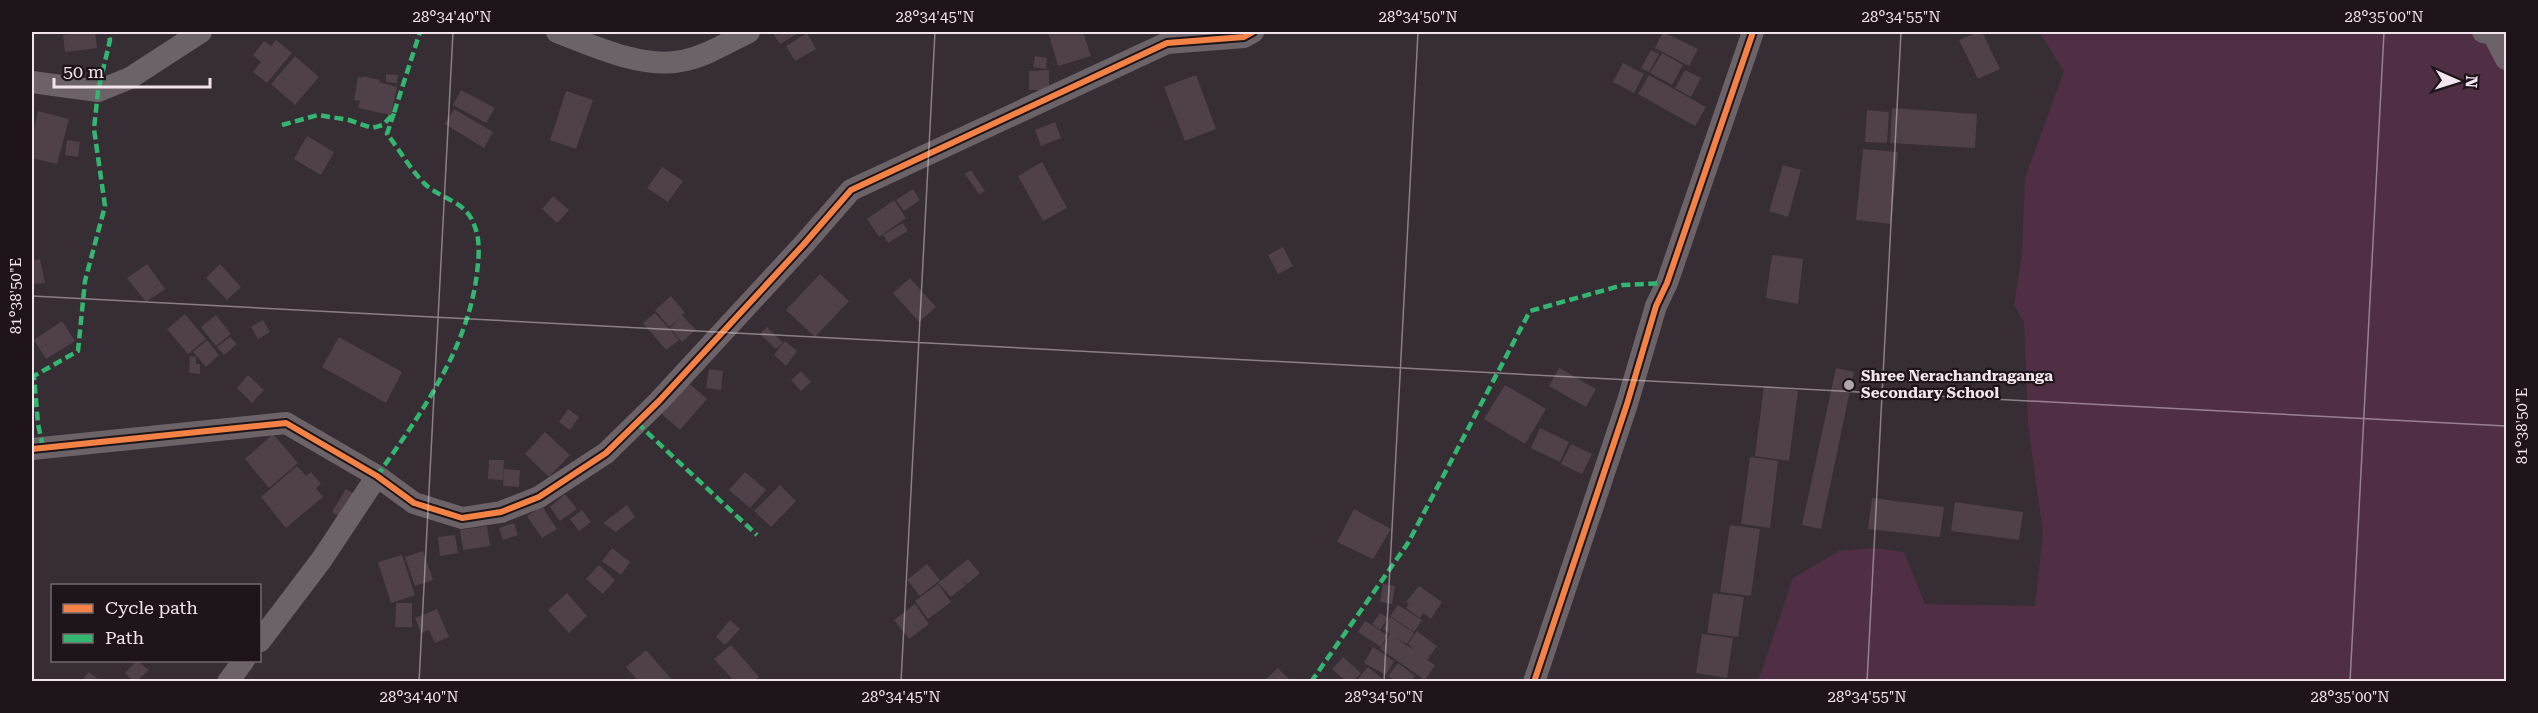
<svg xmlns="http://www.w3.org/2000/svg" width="2538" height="713" viewBox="0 0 2538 713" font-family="'Roboto Serif',serif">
<rect width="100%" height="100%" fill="#372d34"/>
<path fill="#502f45" d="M2039 32H2506V681L1758 682 1793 578 1839 551 1873 548 1904 552 1925 604 2035 606 2043 533 2028 424 2024 322 2014 305 2022 254 2025 178 2064 71Z"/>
<path fill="#4f404a" d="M73 32H95L97 48 65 52 63 35 74 34Z
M772 32H800L780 44Z
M1048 32H1083L1091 56 1058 66Z
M1663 32 1698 49 1689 66 1655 48Z
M1978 32H1982L2000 69 1978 79 1959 40Z
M807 33 816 49 795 61 786 46Z
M276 40 292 53 267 83 253 72 261 62 253 55 264 41 271 46Z
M1651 50 1659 54 1649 72 1641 68Z
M1662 53 1683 65 1672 85 1650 73Z
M295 56 319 77 295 105 271 84Z
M1035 56 1047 58 1046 69 1033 67Z
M1623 63 1644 74 1634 93 1613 82Z
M1049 70V90H1029V71Z
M1685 70 1701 78 1691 97 1675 88Z
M386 74 398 75 397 83 386 82Z
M1196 75 1216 129 1185 141 1164 87Z
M1649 75 1706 107 1695 126 1638 94Z
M362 76 380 80 379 82 397 87 391 115 358 108 360 101 354 100 358 77 362 78Z
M461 90 495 108 486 123 453 105Z
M566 91 593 100 576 149 550 140Z
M1892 108 1977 114 1975 148 1890 143Z
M454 109 493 132 484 148 445 124Z
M1867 110 1889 112 1887 143 1865 142Z
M38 111 69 119 57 164 32 158V137Z
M1055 122 1061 138 1041 146 1035 130Z
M307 136 334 152 321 175 294 159Z
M67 140 80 142 78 157 65 155Z
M1863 149 1898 152 1891 224 1856 220Z
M1042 162 1067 208 1043 221 1018 176Z
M1783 165 1801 170 1788 217 1769 211Z
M662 167 683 181 668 202 647 188Z
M971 170 985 191 979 194 965 174Z
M913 189 920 200 904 211 896 200Z
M553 196 569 210 557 223 542 209Z
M894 200 906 218 879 237 867 219Z
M903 223 908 231 888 243 883 235Z
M1283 247 1293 266 1278 274 1268 255Z
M1772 255 1803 259 1798 304 1766 298Z
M40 259 45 283 33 284 32 261Z
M147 264 165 289 146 302 127 278Z
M220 264 241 287 227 300 206 278Z
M820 274 849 301 815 337 786 310Z
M910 278 936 307 919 322 893 293Z
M671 296 685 313 682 315 696 330 682 342 670 328 680 318 669 327 655 310Z
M655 313 679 340 666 350 643 323Z
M185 314 206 339 188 354 167 329Z
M216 315 231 334 216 346 201 327Z
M263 320 270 332 258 339 251 327Z
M62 321 75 341 46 359 34 340Z
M767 327 783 343 776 349 760 334Z
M230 337 237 344 224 355 217 347Z
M339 337 402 372 386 403 322 367Z
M207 340 219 355 206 367 193 352Z
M785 341 797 351 786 366 774 355Z
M190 356 196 357V364H200V374L189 373Z
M1559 368 1596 389 1586 407 1549 386Z
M1836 368 1854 372 1821 529 1802 525Z
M709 369 723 371 721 390 706 388Z
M801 371 811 382 801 391 791 380Z
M248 375 264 390 252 403 237 388Z
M684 379 707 399 680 430 657 410Z
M1505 385 1546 409 1525 444 1484 419Z
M1764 386 1798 391 1789 461 1755 456Z
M568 409 579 417 570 430 559 422Z
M1540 428 1569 442 1560 462 1531 448Z
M545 432 570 455 549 477 525 454Z
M273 434 298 463 269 488 245 459Z
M1571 444 1592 454 1582 474 1561 464Z
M1750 457 1778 461 1770 528 1741 524Z
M489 460H504L503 480 488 479Z
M297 466 306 476 311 472 321 484 316 488 323 497 286 528 261 497Z
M504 469 520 470 519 487 503 486Z
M745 472 766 490 750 508 729 490Z
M780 485 796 501 771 527 754 511Z
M346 489 359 496 345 520 332 512Z
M565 494 577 509 560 521 550 507Z
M1872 498 1944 507 1940 537 1868 529Z
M1955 502 2023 512 2019 540 1951 531Z
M627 505 635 517 616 532 603 523Z
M542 506 557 529 542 538 527 516Z
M1354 509 1391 529 1373 559 1337 542Z
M582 510 591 522 579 531 570 519Z
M514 523 518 535 503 540 499 528Z
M1730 525 1760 529 1751 596 1720 592Z
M487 526 490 546 463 550 460 530Z
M455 535 458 553 440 556 438 537Z
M612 548 630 562 621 575 602 561Z
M423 551 433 580 415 586 405 557Z
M402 555 415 595 391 603 378 562Z
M968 559 980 573 967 584 960 577 966 585 951 597 938 583Z
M927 564 940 580 920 596 907 580Z
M599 565 615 580 603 594 586 579Z
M938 584 951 602 928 619 915 601Z
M1383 584 1395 586 1392 604 1380 602Z
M1419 586 1442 602 1431 619 1423 613 1420 618 1406 608 1409 604 1406 602Z
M567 593 587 616 569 633 548 610Z
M1713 593 1744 597 1738 637 1707 633Z
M396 603H412V627H395Z
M915 604 929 624 909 639 894 620Z
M1398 605 1422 620 1414 632 1390 616Z
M437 609 449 637 435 643 429 630 421 633 415 618Z
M1380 613 1388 618 1380 630 1372 624Z
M1390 617 1414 633 1407 644 1396 638 1406 645 1404 650 1407 645 1416 651 1408 644 1417 631 1437 646 1427 660 1435 665 1425 680 1380 649 1390 634 1383 629Z
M730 620 740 629 725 645 716 637Z
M1365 621 1387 635 1381 647 1358 632Z
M1702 634 1733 638 1727 678 1696 673Z
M731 645 759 677 754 681H734L714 659Z
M1373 647 1394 661 1386 675 1364 663Z
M646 650 673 681H638L626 667Z
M1343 657 1361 673 1354 681H1346L1332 669Z
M137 660 149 670 137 681H133L125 673Z
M1398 663 1415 676 1411 681H1395L1388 676Z
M1368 667 1385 681H1356Z
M1278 668 1291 681H1264Z
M89 672 101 681H81Z"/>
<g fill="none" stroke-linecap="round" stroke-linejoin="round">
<path stroke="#6c6369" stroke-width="22" d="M557 32C593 46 643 69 681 61 705 57 728 42 749 32
M2483 32 2493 34 2506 59
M32 82 98 91 130 78 201 32
M32 449 286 423 377 476 414 503 462 518 501 512 539 497 606 453 659 401 804 244 851 190 1167 43 1244 37 1253 32
M260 641 322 559 377 476
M228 682 244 660
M1534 682 1627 404 1656 306 1667 283 1753 32"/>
<path stroke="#33b770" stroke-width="4.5" stroke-dasharray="9 4.5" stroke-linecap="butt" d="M282 125 318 115 349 120 372 128 383 125 394 113 420 32
M637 423 757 535
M43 447 38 424 34 376 78 351 85 281 105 206 94 129 98 91 110 40 107 32
M377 476C420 415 468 349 477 273 479 254 481 238 472 220 464 202 439 197 426 185 412 172 399 149 387 134L394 113
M1311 682 1408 543 1530 311 1623 285 1667 283"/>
<g stroke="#1d151a" stroke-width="10">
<path id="cycleway" d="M32 449 286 423 377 476 414 503 462 518 501 512 539 497 606 453 659 401 804 244 851 190 1167 43 1244 37 1253 32
M1534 682 1627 404 1656 306 1667 283 1753 32"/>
</g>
<use href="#cycleway" stroke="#f48246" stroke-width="6"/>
</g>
<path fill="none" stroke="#f2e5ed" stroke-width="1.5" stroke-opacity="0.45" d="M32 296 2506 426M419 682 453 32M901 682 935 32M1384 682 1418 32M1867 682 1901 32M2350 682 2384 32"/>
<circle fill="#b1a5ac" stroke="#1d151a" stroke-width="2" cx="1849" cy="385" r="6"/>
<g text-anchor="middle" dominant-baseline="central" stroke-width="4.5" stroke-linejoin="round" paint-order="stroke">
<g font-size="15" font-weight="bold" fill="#f2e5ed" stroke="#1d151a" text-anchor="start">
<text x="1861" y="376">Shree Nerachandraganga<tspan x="1861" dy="17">Secondary School</tspan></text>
</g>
</g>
<rect width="2538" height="713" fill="none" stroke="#1d151a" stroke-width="66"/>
<rect x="51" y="584" width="210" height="78" fill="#1d151a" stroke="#72686e" stroke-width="1.5"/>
<rect x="63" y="604" width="30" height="9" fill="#f48246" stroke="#72686e" stroke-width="1.5"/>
<text x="105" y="614" font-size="18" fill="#f2e5ed">Cycle path</text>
<rect x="63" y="634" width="30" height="9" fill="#33b770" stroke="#72686e" stroke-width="1.5"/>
<text x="105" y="644" font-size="18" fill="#f2e5ed">Path</text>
<g transform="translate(2457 81) rotate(93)" stroke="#1d151a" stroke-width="4.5" paint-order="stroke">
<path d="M0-4.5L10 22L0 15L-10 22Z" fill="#f2e5ed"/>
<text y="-9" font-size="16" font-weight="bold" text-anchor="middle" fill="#f2e5ed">N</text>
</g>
<path d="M54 78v9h156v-9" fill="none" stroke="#f2e5ed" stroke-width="3"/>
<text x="63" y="78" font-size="18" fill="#f2e5ed" stroke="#1d151a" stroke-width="4.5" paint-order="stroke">50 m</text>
<rect x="33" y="33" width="2472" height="647" fill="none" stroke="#f2e5ed" stroke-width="2"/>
<g font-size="15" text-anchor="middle" fill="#f2e5ed">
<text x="452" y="22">28°34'40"N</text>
<text x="935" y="22">28°34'45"N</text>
<text x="1418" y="22">28°34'50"N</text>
<text x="1901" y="22">28°34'55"N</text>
<text x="2384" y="22">28°35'00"N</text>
<text transform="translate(16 296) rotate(-90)" y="5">81°38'50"E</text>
<text transform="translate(2522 426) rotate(-90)" y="5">81°38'50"E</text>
<text x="419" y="702">28°34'40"N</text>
<text x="901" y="702">28°34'45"N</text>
<text x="1384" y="702">28°34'50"N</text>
<text x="1867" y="702">28°34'55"N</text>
<text x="2350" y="702">28°35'00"N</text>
</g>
</svg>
